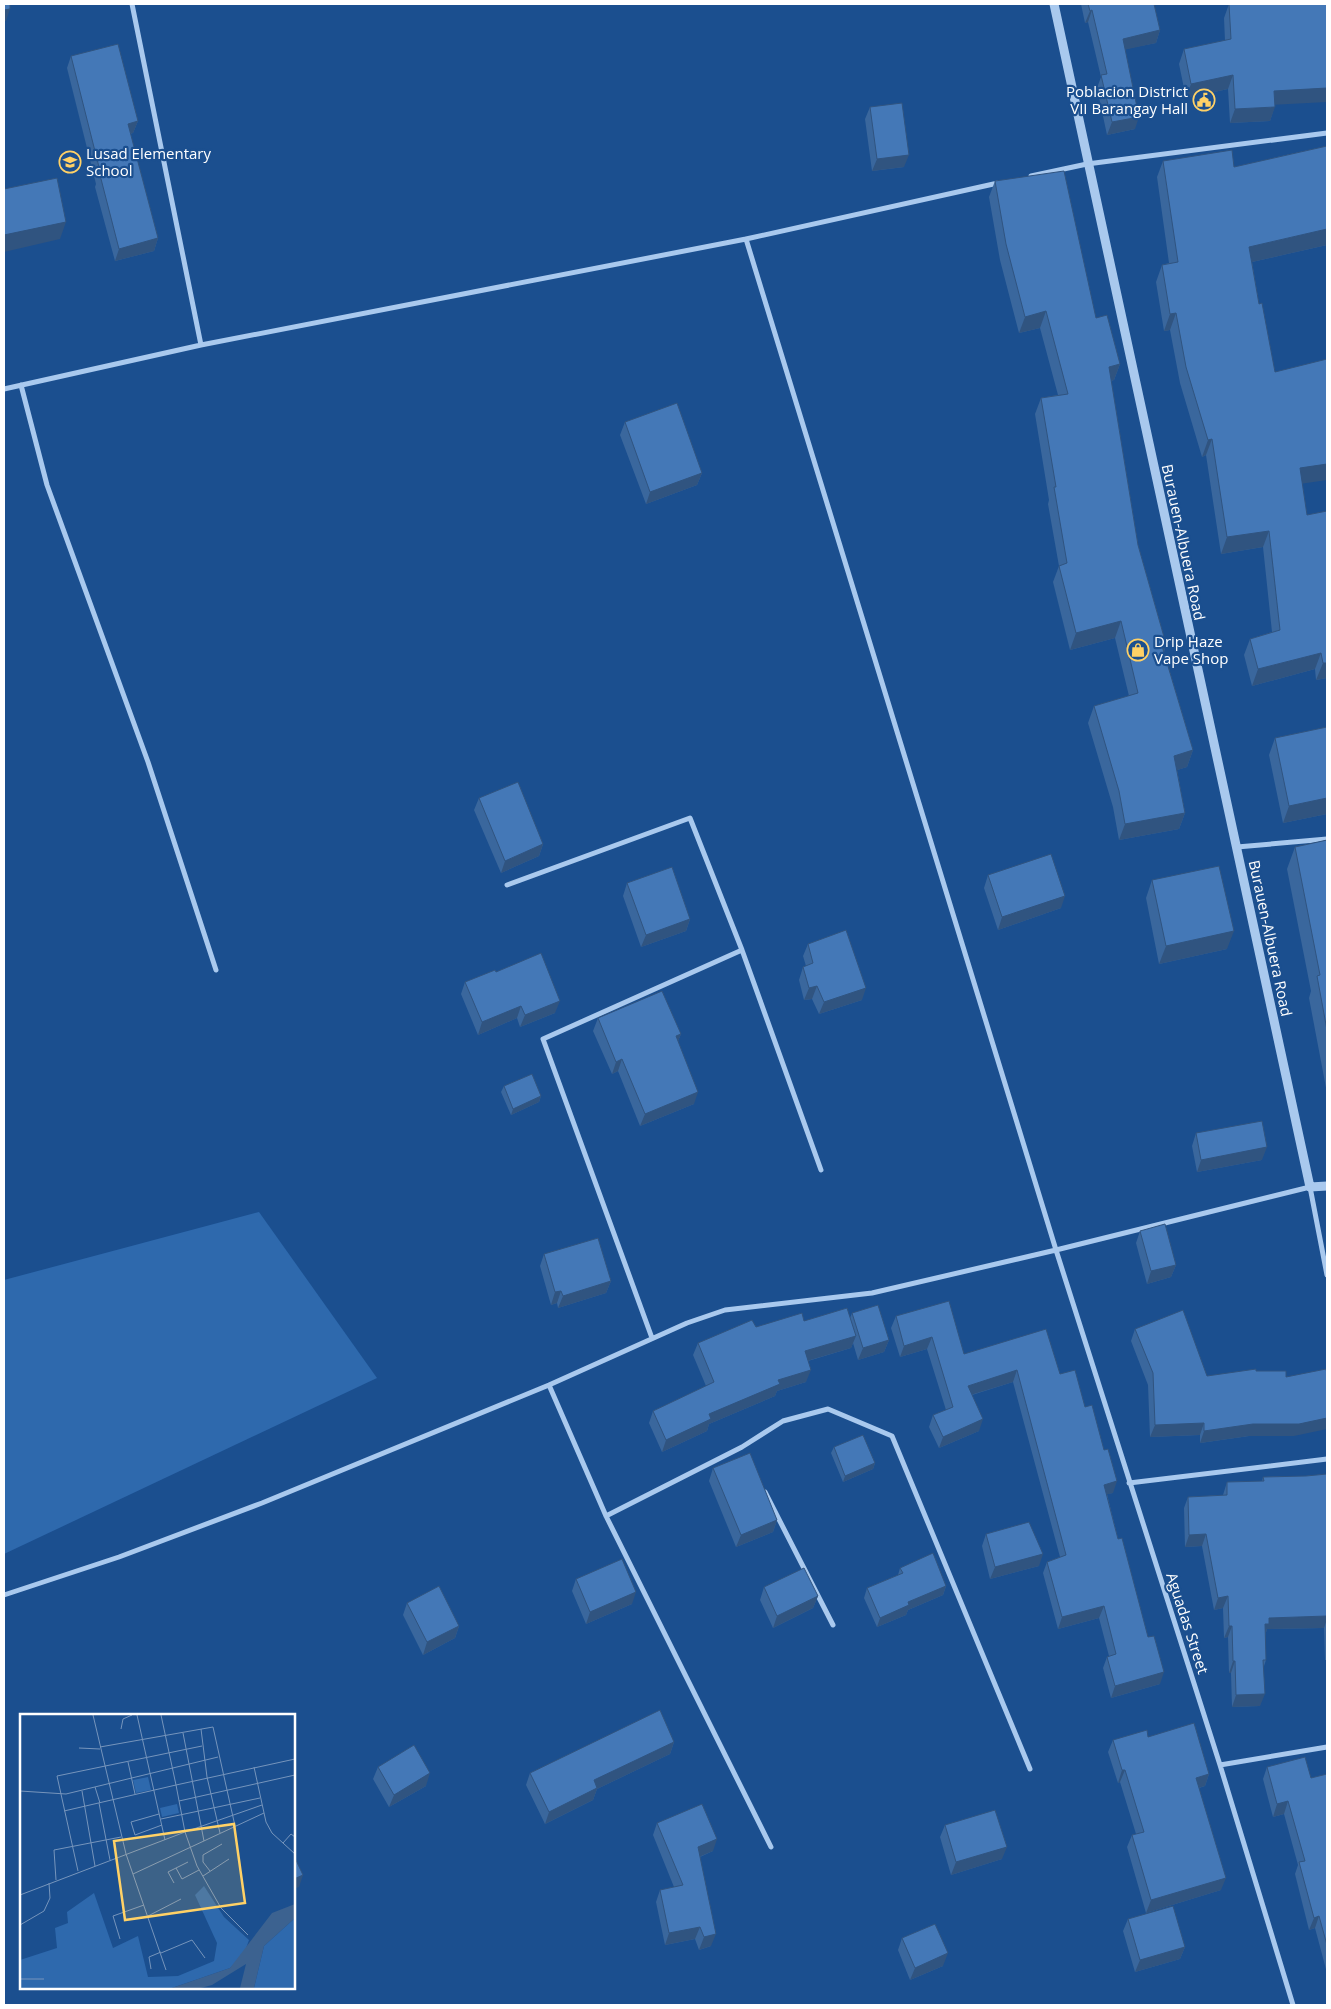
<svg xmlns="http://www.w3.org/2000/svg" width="1331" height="2009" viewBox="0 0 1331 2009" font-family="'Open Sans',sans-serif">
<rect width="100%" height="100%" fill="#1b4f8f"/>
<path fill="#2e69ad" d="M259 1212 377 1378 4 1554V1280Z"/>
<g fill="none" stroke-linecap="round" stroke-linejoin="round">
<path stroke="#a9c9ee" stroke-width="5" d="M132 4 201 345
M1031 176 1087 164 1327 133
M746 239 1056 1250 1220 1765 1293 2005
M21 385 47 485 148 762 216 970
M4 389 201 345 746 239 998 183
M1237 847 1327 839
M507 885 690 818 742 950 821 1170
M652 1338 543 1039 742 950
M549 1385 606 1516 771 1847
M1129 1483 1327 1459
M765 1492 833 1625
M606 1516 742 1447 783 1421 828 1409 892 1436 1030 1769
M4 1595 119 1557 262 1503 549 1385 687 1323 725 1310 872 1293 1056 1250 1310 1187 1327 1275
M1220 1765 1327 1747"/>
<path stroke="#a9c9ee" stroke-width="9" d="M1054 4 1310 1187 1327 1186"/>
</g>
<path fill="#3a679d" d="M1081 4H1154L1160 30 1156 43 1125 49 1135 129 1107 135 1097 88 1101 77 1088 22 1085 23Z
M1229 4 1275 105 1270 121 1230 123 1228 89 1186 98 1179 64 1184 49 1225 41 1224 18Z
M71 56 138 121 133 133 130 134 158 238 154 251 115 261 95 187 96 184 67 68Z
M870 107 904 167 872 171 865 119Z
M1327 146V245L1252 262 1259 304 1275 372 1302 484 1307 515 1327 511V678L1316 680 1315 669 1252 686 1244 655 1250 639 1272 632 1263 547 1221 554 1206 455 1202 457 1180 383 1170 330 1164 331 1156 282 1162 265 1169 263 1157 177 1163 161 1234 167Z
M995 181 1096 318 1120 364 1114 380 1111 381 1138 545 1166 644 1164 652 1193 750 1187 767 1177 770 1185 813 1179 829 1119 840 1113 807 1088 723 1094 706 1129 696 1115 638 1070 650 1053 582 1059 566 1048 504 1049 500 1035 414 1041 398 1058 395 1040 328 1019 333 1000 260 989 197Z
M625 422 702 473 697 485 646 504 620 435Z
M1327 727V814L1283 823 1269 755 1275 738Z
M479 798 543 844 539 856 501 873 474 810Z
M1327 840V1093L1309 998 1311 991 1287 869 1295 847Z
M988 875 1061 908 998 930 984 888Z
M1152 880 1227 949 1159 964 1146 898Z
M627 883 690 919 686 931 641 947 623 896Z
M808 944 862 1000 819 1014 812 999 804 1000 799 980 803 967 806 966 803 956Z
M496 972 555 1013 520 1027 517 1018 478 1035 461 994 465 982Z
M598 1018 681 1034 678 1041 694 1104 640 1126 618 1071 612 1074 593 1031Z
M504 1086 541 1096 539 1102 511 1115 501 1092Z
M1196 1133 1262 1160 1197 1172 1192 1146Z
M1140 1231 1176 1265 1171 1277 1147 1284 1136 1243Z
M544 1254 611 1281 606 1293 558 1308 557 1303 551 1305 540 1266Z
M852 1313 889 1340 884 1352 858 1360 853 1343 851 1348 808 1361 806 1382 777 1391 775 1396 709 1424 707 1431 662 1452 649 1423 653 1411 706 1386 693 1355 698 1343 756 1327 804 1321 850 1318Z
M896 1316 964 1354 1060 1374 1085 1407 1113 1493 1107 1494 1118 1539 1160 1684 1111 1698 1103 1668 1107 1657 1109 1656 1099 1618 1058 1629 1043 1573 1047 1562 1060 1557 1013 1382 972 1395 979 1431 939 1448 929 1427 933 1415 946 1410 927 1349 900 1357 891 1328Z
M1135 1329 1207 1376 1256 1371 1286 1377 1294 1436H1249L1200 1443V1435L1150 1437 1148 1385 1131 1341Z
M834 1447 875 1463 873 1469 843 1482 831 1453Z
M713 1468 777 1520 773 1532 736 1547 709 1481Z
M1327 1474V1660H1325L1324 1628 1267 1629 1265 1636 1266 1660 1264 1666 1260 1706 1232 1707 1231 1673H1229L1228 1637 1224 1638 1223 1608 1214 1610 1202 1546 1185 1547 1184 1508 1188 1497 1223 1495 1227 1482 1262 1481 1263 1477 1306 1476Z
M986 1534 1039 1566 990 1579 982 1546Z
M900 1568 946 1586 943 1595 908 1610 906 1615 877 1627 864 1598 867 1588 898 1575Z
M576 1579 632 1604 586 1624 572 1591Z
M764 1587 818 1596 813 1608 773 1628 760 1600Z
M407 1603 459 1626 455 1638 423 1655 403 1615Z
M1148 1737 1209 1774 1205 1786 1199 1788 1221 1890 1146 1913 1127 1847 1132 1835 1136 1834 1120 1782 1118 1783 1108 1752 1113 1740Z
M674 1742 670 1754 597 1789 593 1800 545 1824 526 1785 530 1773Z
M378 1767 426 1786 389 1807 373 1779Z
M1267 1767 1311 1778 1327 1774V1973L1315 1928 1309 1930 1295 1874 1298 1865 1284 1814 1273 1817 1263 1779Z
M657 1823 713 1851 700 1857 711 1946 699 1950 695 1939 665 1945 656 1902 660 1890 674 1887 653 1835Z
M945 1825 1002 1859 951 1875 940 1837Z
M1128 1919 1185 1947 1180 1959 1135 1972 1123 1931Z
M902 1938 943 1966 910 1980 898 1950Z"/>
<path fill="#305480" d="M10 9 6 21H4V10Z
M1092 10 1088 22 1085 23 1090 11Z
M1160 30 1156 43 1119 51 1123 39Z
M1233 75 1228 89 1186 98 1191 84Z
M1327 88V102L1269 105 1274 91Z
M1275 107 1270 121 1230 123 1235 109Z
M1139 117 1135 129 1107 135 1112 122Z
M138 121 133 133 123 136 128 124Z
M909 155 904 167 872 171 877 159Z
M66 222 60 239 4 252V235Z
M1327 229V245L1243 264 1249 247Z
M158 238 154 251 115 261 119 249Z
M1046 311 1040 328 1019 333 1025 317Z
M1176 313 1170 330 1164 331 1170 314Z
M1120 364 1114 380 1103 383 1109 367Z
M1212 439 1206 455 1202 457 1208 440Z
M1327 464V480L1293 485 1300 468Z
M702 473 697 485 646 504 650 492Z
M1269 531 1263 547 1221 554 1227 537Z
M1121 621 1115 638 1070 650 1076 633Z
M1166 644 1160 661 1162 646Z
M1321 653 1315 669 1252 686 1258 669Z
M1323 663H1327V678L1316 680Z
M1193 750 1187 767 1168 773 1174 756Z
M1327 798V814L1283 823 1289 806Z
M1185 813 1179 829 1119 840 1125 824Z
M543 844 539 856 501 873 505 861Z
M1065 896 1061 908 998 930 1002 917Z
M690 919 686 931 641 947 646 935Z
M1234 931 1227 949 1159 964 1166 946Z
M817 986 812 999 804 1000 809 988Z
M866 988 862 1000 819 1014 824 1002Z
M560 1001 555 1013 520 1027 525 1015Z
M521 1006 517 1018 478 1035 482 1022Z
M681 1034 676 1046V1036Z
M622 1059 618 1071 612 1074 616 1062Z
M698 1092 694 1104 640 1126 645 1114Z
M541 1096 539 1102 511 1115 513 1109Z
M1267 1147 1262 1160 1197 1172 1201 1160Z
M1176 1265 1171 1277 1147 1284 1151 1271Z
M611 1281 606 1293 558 1308 563 1296Z
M561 1291 557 1303 551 1305 555 1292Z
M856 1336 851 1348 800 1363 805 1351Z
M932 1337 927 1349 900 1357 904 1346Z
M889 1340 884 1352 858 1360 863 1348Z
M811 1370 806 1382 777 1391 775 1396 709 1424 707 1431 662 1452 666 1440 709 1414 778 1380Z
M1017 1370 1013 1382 964 1397 968 1386Z
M1327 1418V1429L1294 1436H1249L1200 1443 1204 1431 1253 1424Z
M983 1419 979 1431 939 1448 943 1437Z
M1204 1423 1200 1435 1150 1437 1155 1425Z
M875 1463 873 1469 843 1482 845 1476Z
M1117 1481 1113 1493 1100 1496 1104 1485Z
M777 1520 773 1532 736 1547 741 1535Z
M1206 1534 1202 1546 1185 1547 1189 1535Z
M1043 1554 1039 1566 990 1579 995 1567Z
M946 1586 943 1595 908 1610 906 1615 877 1627 880 1618 908 1602Z
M636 1592 632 1604 586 1624 590 1612Z
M818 1596 813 1608 773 1628 777 1616Z
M1228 1596 1223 1608 1214 1610 1218 1598Z
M1104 1606 1099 1618 1058 1629 1062 1617Z
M1327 1616V1619L1324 1628 1267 1629 1265 1636V1624L1269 1618Z
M459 1626 455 1638 423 1655 427 1642Z
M1229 1626H1232L1228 1637 1224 1638Z
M1233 1661H1235L1231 1673H1229Z
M1164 1672 1160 1684 1111 1698 1115 1686Z
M1265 1694 1260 1706 1232 1707 1236 1695Z
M674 1742 670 1754 597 1789 593 1800 545 1824 549 1812 594 1780Z
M1122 1770H1125L1120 1782 1118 1783Z
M430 1773 426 1786 389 1807 394 1795Z
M1209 1774 1205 1786 1191 1790 1196 1778Z
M1288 1801 1284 1814 1273 1817 1277 1804Z
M717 1839 713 1851 694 1859 698 1847Z
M1007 1847 1002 1859 951 1875 956 1862Z
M303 1875 299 1887 294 1889V1879Z
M1226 1878 1221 1890 1146 1913 1151 1900Z
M1319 1916 1315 1928 1309 1930 1314 1918Z
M700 1927 695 1939 665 1945 669 1933Z
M716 1934 711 1946 699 1950 704 1937Z
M1185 1947 1180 1959 1135 1972 1140 1960Z
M948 1953 943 1966 910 1980 915 1968Z"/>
<path fill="#4478b7" stroke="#305480" d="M4 4H10V9L4 10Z
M1088 4H1154L1160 30 1123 39 1139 117 1112 122 1101 75 1107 74 1092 10 1090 11Z
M1229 4H1327V88L1274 91 1275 107 1235 109 1233 75 1191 84 1184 49 1231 39Z
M118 44 138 121 128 124 158 238 119 249 100 175H101L71 56Z
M902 103 909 155 877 159 870 107Z
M1327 146V229L1249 247 1259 304 1262 303 1275 372 1327 359V464L1300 468 1307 515 1327 511V663H1323L1321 653 1258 669 1250 639 1280 630 1269 531 1227 537 1212 439 1208 440 1186 367 1176 313 1170 314 1162 265 1178 262 1163 161 1232 150 1234 167Z
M1064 171 1096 318 1107 315 1120 364 1109 367 1138 545 1166 644 1162 646 1193 750 1174 756 1185 813 1125 824 1119 791 1094 706 1138 693 1121 621 1076 633 1059 566 1067 563 1054 487H1056L1041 398 1068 394 1046 311 1025 317 1006 244 995 181Z
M57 178 66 222 4 235V189Z
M677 403 702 473 650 492 625 422Z
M1327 727V798L1289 806 1275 738Z
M518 782 543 844 505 861 479 798Z
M1327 840V1030L1317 976 1320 975 1295 847Z
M1051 854 1065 896 1002 917 988 875Z
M1219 866 1234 931 1166 946 1152 880Z
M672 867 690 919 646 935 627 883Z
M846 930 866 988 824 1002 817 986 809 988 803 967 813 963 808 944Z
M541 953 560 1001 525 1015 521 1006 482 1022 465 982 495 970 496 972Z
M662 991 681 1034 676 1036 698 1092 645 1114 622 1059 616 1062 598 1018Z
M532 1074 541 1096 513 1109 504 1086Z
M1262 1121 1267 1147 1201 1160 1196 1133Z
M1165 1224 1176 1265 1151 1271 1140 1231Z
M598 1238 611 1281 563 1296 561 1291 555 1292 544 1254Z
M949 1301 964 1354 1046 1329 1060 1374 1075 1370 1085 1407 1092 1405 1104 1450 1108 1449 1117 1481 1104 1485 1118 1539 1122 1538 1148 1637 1154 1636 1164 1672 1115 1686 1107 1657 1116 1654 1104 1606 1062 1617 1047 1562 1066 1555 1017 1370 968 1386 983 1419 943 1437 933 1415 953 1407 932 1337 904 1346 896 1316Z
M878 1305 889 1340 863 1348 852 1313Z
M847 1308 856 1336 805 1351 811 1370 778 1380 780 1384 709 1414 711 1419 666 1440 653 1411 714 1382 698 1343 752 1320 756 1327 802 1313 804 1321Z
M1183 1310 1207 1376 1256 1369V1371H1286V1377L1326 1369 1327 1374V1418L1299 1424H1253L1204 1431V1423L1155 1425 1153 1373 1135 1329Z
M863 1435 875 1463 845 1476 834 1447Z
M750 1453 777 1520 741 1535 713 1468Z
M1327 1474V1616L1269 1618V1624H1265L1266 1660H1263L1265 1694 1236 1695 1235 1661H1233L1232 1626H1229L1228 1596 1218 1598 1206 1534 1189 1535 1188 1497 1227 1495V1482L1264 1481 1263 1477 1306 1476Z
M1029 1522 1043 1554 995 1567 986 1534Z
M933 1553 946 1586 908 1602 909 1605 880 1618 867 1588 903 1573 900 1568Z
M622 1559 636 1592 590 1612 576 1579Z
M804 1568 818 1596 777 1616 764 1587Z
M439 1586 459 1626 427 1642 407 1603Z
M660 1710 674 1742 594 1780 597 1788 549 1812 530 1773Z
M1194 1723 1209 1774 1196 1778 1226 1878 1151 1900 1132 1835 1144 1832 1125 1770H1122L1113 1740 1147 1730 1148 1737Z
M414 1745 430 1773 394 1795 378 1767Z
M1305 1757 1311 1778 1327 1774V1945L1319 1916 1314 1918 1299 1862 1305 1861 1288 1801 1277 1804 1267 1767Z
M702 1804 717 1839 698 1847 716 1934 704 1937 700 1927 669 1933 660 1890 683 1885 657 1823Z
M995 1810 1007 1847 956 1862 945 1825Z
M294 1856 303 1875 294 1879Z
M1173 1906 1185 1947 1140 1960 1128 1919Z
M935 1924 948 1953 915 1968 902 1938Z"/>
<defs>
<g id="civic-ring" transform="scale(1.125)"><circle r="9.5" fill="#1b4f8f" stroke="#ffd166" stroke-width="1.5"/><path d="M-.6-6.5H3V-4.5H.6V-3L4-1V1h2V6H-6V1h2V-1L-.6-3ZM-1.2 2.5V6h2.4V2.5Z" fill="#ffd166"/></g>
<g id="school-ring" transform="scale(1.125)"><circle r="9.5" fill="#1b4f8f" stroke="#ffd166" stroke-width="1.5"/><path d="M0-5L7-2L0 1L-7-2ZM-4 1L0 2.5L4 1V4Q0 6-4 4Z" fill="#ffd166"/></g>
<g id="shop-ring" transform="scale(1.125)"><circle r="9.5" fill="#1b4f8f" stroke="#ffd166" stroke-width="1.5"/><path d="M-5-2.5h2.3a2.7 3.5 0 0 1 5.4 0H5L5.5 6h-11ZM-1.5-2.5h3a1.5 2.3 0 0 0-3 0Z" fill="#ffd166"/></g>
</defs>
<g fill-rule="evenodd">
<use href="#civic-ring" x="1204" y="100"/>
<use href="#school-ring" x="70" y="162"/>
<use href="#shop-ring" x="1138" y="650"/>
</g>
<g text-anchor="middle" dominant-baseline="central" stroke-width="4.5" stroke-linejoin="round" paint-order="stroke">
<g font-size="15" fill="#fff" stroke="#1b4f8f" text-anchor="start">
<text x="1188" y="91" text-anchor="end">Poblacion District<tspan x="1188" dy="17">VII Barangay Hall</tspan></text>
<text x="86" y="153">Lusad Elementary<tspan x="86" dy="17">School</tspan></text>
<text x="1154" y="641">Drip Haze<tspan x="1154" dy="17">Vape Shop</tspan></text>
</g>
<g font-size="15" fill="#fff" stroke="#1b4f8f">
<text transform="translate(1184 542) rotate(78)">Burauen-Albuera Road</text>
<text transform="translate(1271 938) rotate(78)">Burauen-Albuera Road</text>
<text transform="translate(1188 1623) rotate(72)">Aguadas Street</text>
</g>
</g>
<g transform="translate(20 1714)">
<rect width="275" height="275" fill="#1b4f8f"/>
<path d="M128 63 131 76 116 79 113 66ZM157 90 159 99 142 103 140 94ZM184 172 204 203 229 226 224 240 210 254 152 274H0V246L37 234 35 214 48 209 47 198 74 179 93 234 118 222 128 263 158 262 194 247 197 229 175 181ZM275 204V274H234L244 232Z" fill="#2e69ad"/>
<path d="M275 190V204L244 232 234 274H220L226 250 192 271 181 274H152L210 254 252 199Z" fill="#3c6290"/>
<path fill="none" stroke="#7695bc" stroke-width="1" d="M73 1 106 140 146 256M117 1 145 126M141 1 156 71 275 45M101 15 103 5 112 1M181 15 187 63 200 119M163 19 184 127M80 33 193 13 215 112M59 34 80 35M108 48 115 80M234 53 246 108 252 119 275 140M75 73 80 89M0 77 46 80 198 43M62 77 75 152M159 87 275 61M79 89 90 146M139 100 111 108 115 121 142 111M141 105 240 84M263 129 271 120 275 123M156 154 162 165 179 156M58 157 37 62 182 32M190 157 183 148V141L202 130M113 160 244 99M183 162 209 145M36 166 34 136 101 123M154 169 148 158 168 148M0 181 165 118 156 71 44 97M128 202 161 185M0 211 24 197 30 184 29 169M228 221 201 194 177 152 165 118 242 91M100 225 93 202 124 191M141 239 172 226 185 244M131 255 129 243 141 238M0 265H24"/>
<path fill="#ffd166" fill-opacity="0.15" stroke="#ffd166" stroke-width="2.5" d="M214 110 225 189 105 206 94 127Z"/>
<rect width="275" height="275" fill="none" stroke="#fff" stroke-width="2.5"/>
</g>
<rect width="1331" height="2009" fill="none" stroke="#ffffff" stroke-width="10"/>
</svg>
